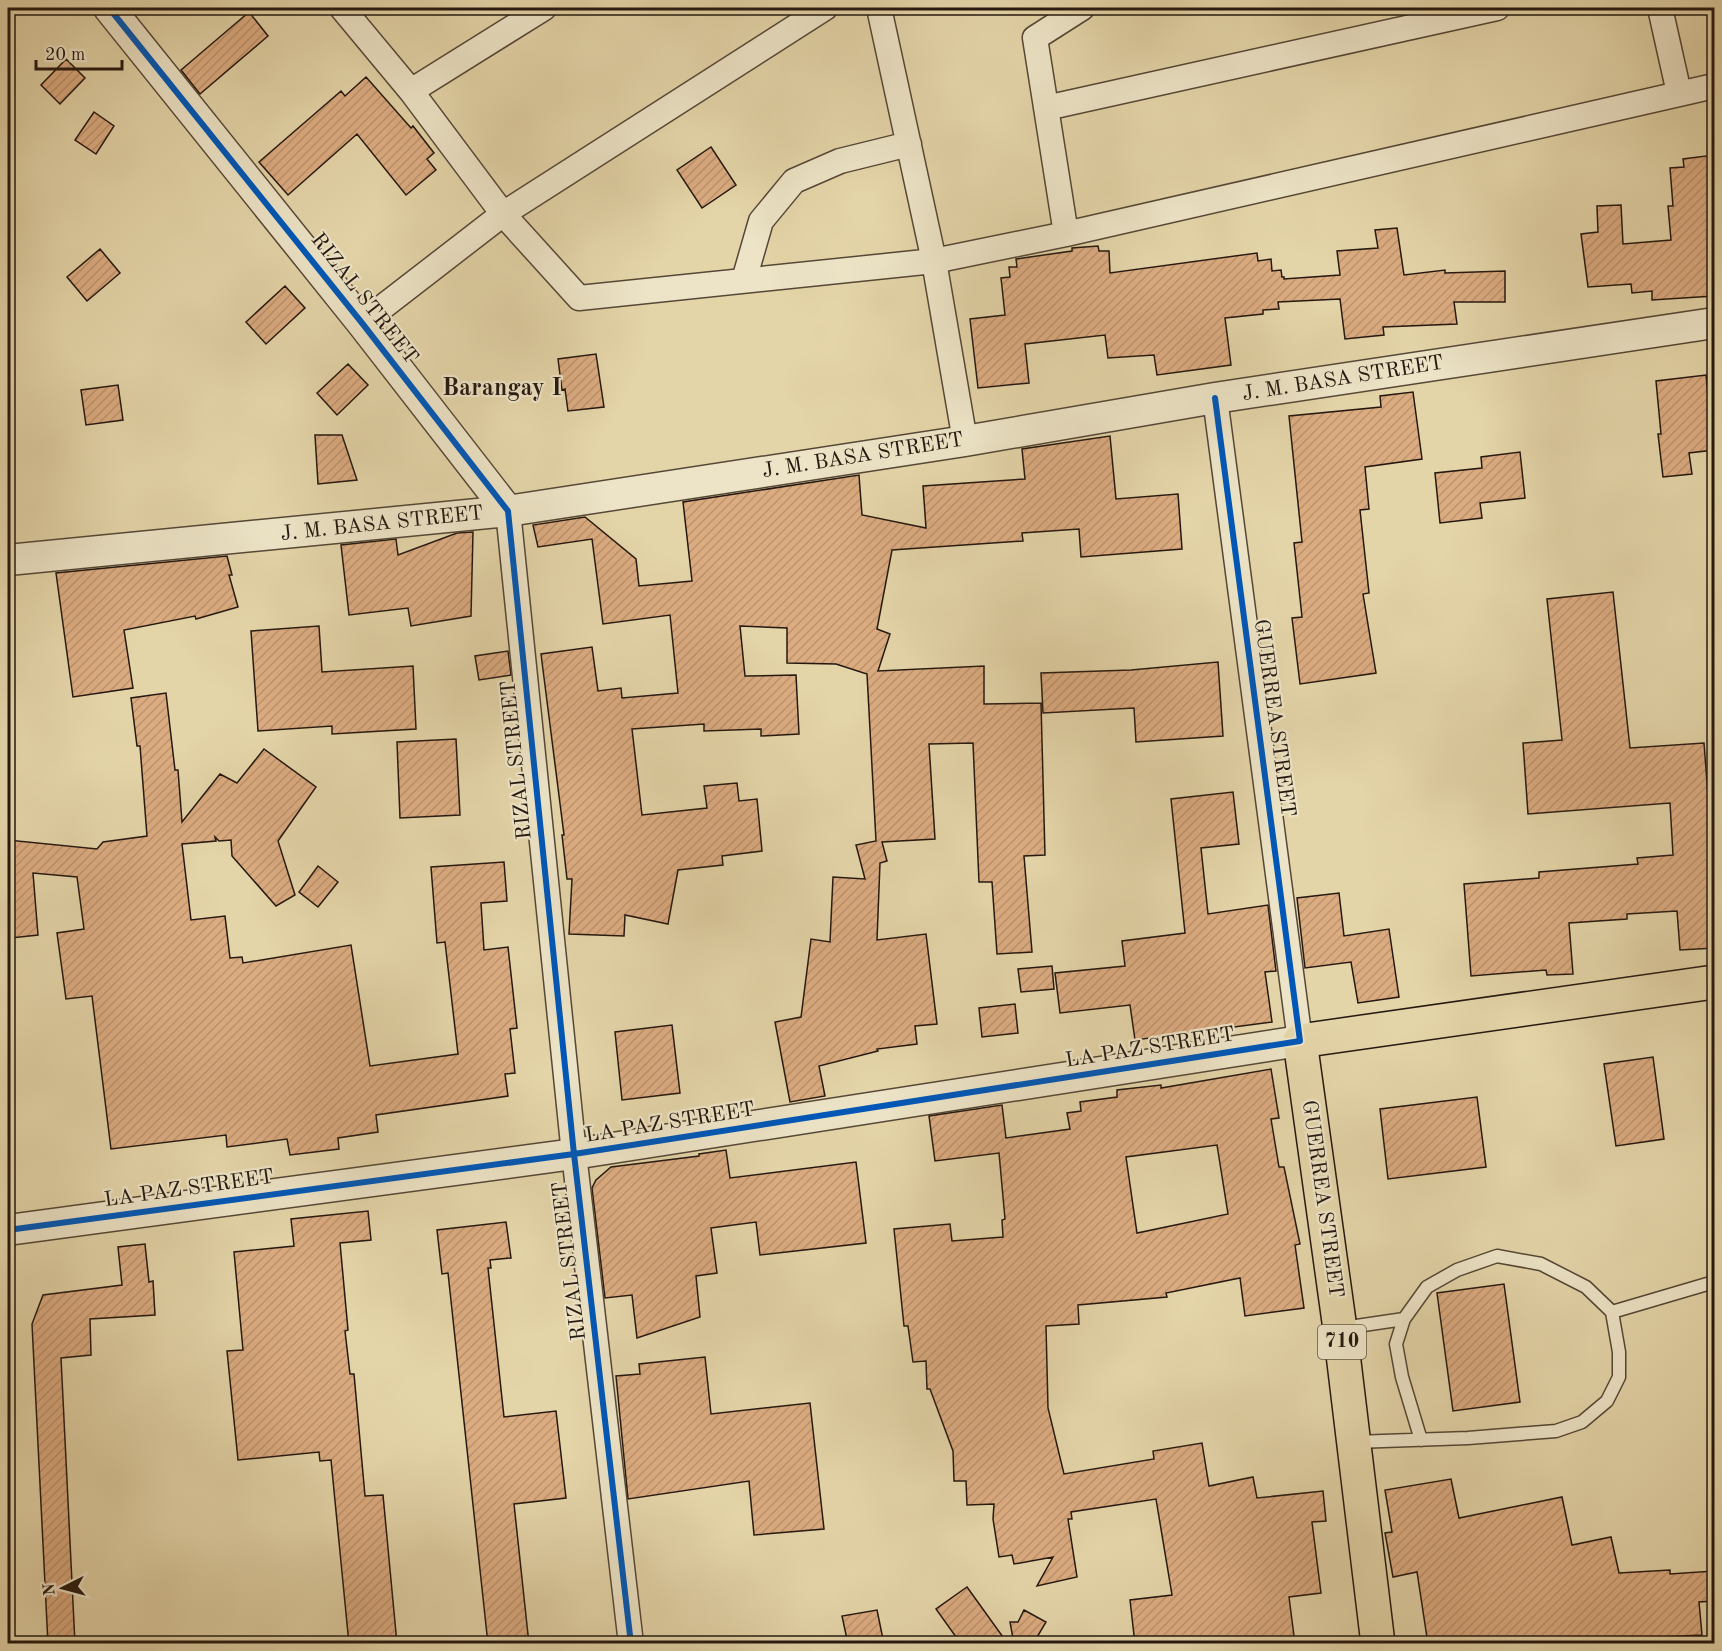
<svg xmlns="http://www.w3.org/2000/svg" width="1722" height="1651" viewBox="0 0 1722 1651" font-family="'Old Standard TT',serif">
<defs>
<pattern id="building-hatch" width="6" height="6" patternUnits="userSpaceOnUse" patternTransform="scale(1.5)"><rect width="6" height="6" fill="#dcac81"/><path d="M-1 1l2-2M0 6l6-6M5 7l2-2" fill="none" stroke="#bd936e"/></pattern>
</defs>
<rect width="100%" height="100%" fill="#e4d5a9"/>
<filter id="stains"><feTurbulence type="fractalNoise" baseFrequency=".00333" numOctaves="4"/><feColorMatrix values="0 0 0 0 .2 0 0 0 0 .09 0 0 0 0 .02 0 0 0 .5 -.17"/></filter>
<radialGradient id="worn" r=".72"><stop offset=".6" stop-color="#630" stop-opacity="0"/><stop offset="1" stop-color="#630" stop-opacity=".3"/></radialGradient>
<path fill="url(#building-hatch)" stroke="#251810" stroke-width="1.5" fill-rule="evenodd" d="M249 12 268 36 200 94 181 70Z
M66 59 85 78 60 104 41 85Z
M366 77 411 128 413 126 434 153 427 159 436 170 406 195 357 134 288 195 259 162 341 91 345 96Z
M94 112 114 126 96 154 75 140Z
M711 147 736 185 702 208 677 170Z
M1714 155V296L1652 300V291L1632 293 1631 284 1588 287 1581 234 1598 232 1597 206 1621 205 1623 244 1671 240 1668 206H1673L1670 168 1684 167 1683 159Z
M1397 228 1404 275 1445 270V273L1505 271V302H1454L1457 324 1383 327 1384 335 1345 339 1340 299 1278 302 1279 309 1263 310V314L1225 318 1231 365 1157 375 1154 355 1108 358 1105 335 1025 344 1029 383 978 388 970 319 1005 315 1001 278 1010 277 1009 267H1017L1016 259 1072 251V248L1098 246 1099 251H1109L1110 273 1257 253 1258 261 1271 259 1272 271 1281 270 1282 277H1284V279L1340 275 1337 251 1378 248 1375 230Z
M100 249 120 273 87 301 67 277Z
M285 286 305 308 266 344 246 322Z
M596 354 604 407 568 411 565 389 562 390 558 359Z
M348 364 368 385 337 415 317 393Z
M1706 375 1714 450 1689 453 1692 474 1663 477 1658 434H1661L1656 381Z
M118 385 123 420 86 425 81 390Z
M1413 392 1422 459 1365 467 1369 509 1360 510 1369 593 1363 594 1376 673 1300 684 1292 618 1302 617 1294 543 1302 542 1289 416 1381 407 1380 396Z
M315 435H342L357 480 318 484Z
M1110 436 1116 499 1178 494 1182 549 1081 557 1079 529 1022 533 1023 541 892 550 877 629 890 634 878 671 984 666V704L1041 703 1045 855 1024 856 1032 952 997 954 992 882H979L973 743 929 744 935 839 882 842 887 861 880 863 877 940 926 934 937 1024 915 1026 917 1044 877 1049 878 1051 819 1066 825 1096 790 1102 775 1022 801 1017 811 939 830 942 833 877 865 879 856 845 876 841 867 674 836 664 787 663V628L740 626 745 676 796 675 799 734 761 736V729L704 731V724L632 729 642 815 707 808 704 786 737 783 739 801 757 799 762 851 722 856 723 865 678 870 668 924 625 915 624 936 569 934 572 879H567L562 835H564L541 654 592 647 598 691 621 688 622 698 678 693 670 615 603 624 592 539 538 547 533 525 585 517 636 559 639 586 692 581 683 502 859 475 862 515 926 528 923 486 1025 479 1022 449Z
M1520 452 1525 498 1480 503 1482 518 1440 523 1435 473 1482 468 1481 457Z
M473 532 471 616 411 626 408 608 349 615 341 545 396 539 398 555 457 533Z
M227 556 232 575H229L238 607 196 619 195 616 124 630 133 688 73 697 56 573Z
M1613 592 1630 748 1704 743 1712 848H1714V948L1680 950 1677 911 1627 914V919L1569 923 1573 974 1547 975 1546 970 1471 976 1464 884 1539 878V872L1638 864 1637 858 1673 855 1670 803 1528 814 1523 743 1562 740 1547 599Z
M319 626 322 672 413 666 416 729 332 734V726L258 731 251 631Z
M508 651 511 675 479 680 475 656Z
M1218 662 1223 736 1136 742 1134 708 1043 713 1041 673 1131 670Z
M166 693 175 770H178L182 822 220 774 237 783 264 749 316 787 278 841 295 895 276 906 232 856 231 840 219 841 215 837 216 841 182 844 191 920 225 916 230 958 242 957 243 963 351 945 370 1066 458 1054 445 942 437 943 431 867 504 862 507 901 481 903 484 950 508 947 517 1028 510 1029 515 1073 505 1074 508 1096 376 1115 378 1132 338 1138 339 1149 290 1155 287 1139 227 1147 226 1135 111 1149 92 996 66 999 57 933 84 929 77 877 33 873 38 935 11 938 8 906V840L97 849 103 842 147 836 140 746H137L131 698Z
M456 739 460 815 400 818 397 742Z
M1233 792 1239 844 1201 848 1208 914 1268 905 1276 971 1265 972 1272 1022 1135 1040 1130 1005 1060 1013 1055 973 1125 966 1122 941 1185 933 1171 799Z
M318 866 338 882 318 907 299 892Z
M1339 893 1344 936 1389 929 1399 997 1358 1003 1351 962 1305 968 1297 898Z
M1052 966 1054 989 1021 992 1018 969Z
M1015 1004 1018 1033 982 1037 979 1008Z
M672 1025 680 1093 622 1100 615 1032Z
M1653 1057 1664 1139 1616 1146 1604 1064Z
M1271 1069 1279 1118 1271 1119 1279 1167H1284L1300 1244 1295 1245 1304 1308 1245 1316 1240 1278 1166 1293 1167 1297 1078 1305 1079 1324 1046 1326 1048 1408 1064 1474 1154 1459 1153 1451 1202 1443 1209 1486 1253 1477 1257 1498 1323 1491 1326 1521 1312 1522 1321 1593 1289 1597 1295 1644H1135L1130 1600 1172 1595 1156 1499 1071 1512 1072 1519H1068L1077 1577 1037 1586 1053 1557 1014 1564 1012 1555 999 1557 993 1519 994 1504 967 1505 966 1481H954L953 1451 930 1389H927L926 1361 913 1362 908 1326H904L894 1229 950 1224 952 1241 1003 1237 1002 1220 1005 1219 999 1153 935 1161 929 1116 1002 1105 1006 1138 1070 1129 1067 1113 1081 1111 1080 1102 1117 1097V1090L1161 1085V1088ZM1217 1145 1228 1214 1137 1233 1126 1157Z
M1477 1097 1486 1167 1388 1179 1380 1109Z
M726 1150 730 1178 856 1162 866 1243 760 1255 756 1222 711 1228 717 1273 696 1276 700 1317 637 1338 632 1295 605 1298 592 1188 596 1180 611 1167 699 1156V1154Z
M368 1211 371 1240 340 1243 348 1330 345 1331 350 1374H354L365 1496 383 1495 397 1644H349L331 1460 320 1461 319 1452 238 1460 227 1351 243 1350 234 1252 294 1246 291 1219Z
M506 1222 511 1258 490 1260 491 1268H488L504 1417 556 1411 566 1498 514 1504 529 1644H488L448 1273 442 1274 437 1230Z
M145 1244 149 1282 153 1281 155 1315 90 1319 91 1355 61 1358 75 1644H48L32 1324 43 1295 122 1285 118 1247Z
M1504 1284 1520 1402 1453 1411 1437 1293Z
M705 1357 711 1414 810 1403 824 1529 754 1535 749 1481 628 1499 616 1376 640 1374 639 1364Z
M1451 1479 1459 1518 1562 1497 1572 1545 1611 1537 1619 1573 1670 1570V1574L1714 1571V1601L1699 1602 1702 1635 1638 1638 1610 1644H1428L1417 1572 1393 1577 1385 1533 1392 1532 1385 1490Z
M967 1587 1008 1644H961L936 1609Z
M877 1610 884 1644H848L842 1616Z
M1024 1610 1046 1622 1033 1644H1014L1010 1622H1018Z"/>
<g fill="none" stroke-linecap="round" stroke-linejoin="round">
<g stroke="#554736" stroke-width="15">
<path id="service" d="M1343 1328 1404 1319
M1421 1440 1402 1377 1396 1344 1404 1319 1427 1287 1457 1270 1497 1256 1541 1264 1586 1287 1612 1312
M1355 1442 1468 1438 1556 1431 1582 1422 1607 1401 1619 1377V1352L1612 1312 1714 1282"/>
</g>
<g stroke="#554736" stroke-width="27">
<path id="minor" d="M342 8 411 91 503 214 579 298 934 261 1066 234 1714 86
M879 8 934 261 965 441
M1660 8 1679 93
M411 91 544 8
M1046 108 1497 8
M1066 234 1035 38 1082 8
M744 280 761 221 794 181 840 161 909 144
M362 323 503 214 825 8
M1215 398 1300 1041
M508 511 574 1154 631 1644"/>
</g>
<g stroke="#554736" stroke-width="33">
<path id="tertiary" d="M109 8 362 323 508 511
M8 560 508 511 965 441 1215 398 1714 323
M8 1230 574 1154 1300 1041"/>
</g>
<g stroke="#251810" stroke-width="36">
<path id="primary" d="M1378 1644 1340 1329 1300 1041 1714 982"/>
</g>
<use href="#service" stroke="#ede4c7" stroke-width="12"/>
<use href="#minor" stroke="#ede4c7" stroke-width="24"/>
<use href="#tertiary" stroke="#ede4c7" stroke-width="30"/>
<use href="#primary" stroke="#e4d5a9" stroke-width="33"/>
<g stroke="#ede4c7" stroke-width="10">
<path id="cycleway" d="M109 8 362 323 508 511 574 1154 631 1644
M8 1230 574 1154 1300 1041 1215 398"/>
</g>
<use href="#cycleway" stroke="#0057b8" stroke-width="6"/>
</g>
<g text-anchor="middle" dominant-baseline="central" stroke-width="4.5" stroke-linejoin="round" paint-order="stroke">
<rect fill="#ede4c7" stroke="#615547" stroke-width="1.5" x="1318" y="1325" width="48" height="34" rx="4.5"/>
<g font-size="20" font-weight="bold" fill="#251810">
<text x="1342" y="1342">710</text>
</g>
<g font-size="21" fill="#251810" stroke="#ede4c7">
<text transform="translate(364 299) rotate(52)">RIZAL STREET</text>
<text transform="translate(1343 379) rotate(-9)">J. M. BASA STREET</text>
<text transform="translate(863 456) rotate(-9)">J. M. BASA STREET</text>
<text transform="translate(382 524) rotate(-6)">J. M. BASA STREET</text>
<text transform="translate(1274 718) rotate(82)">GUERREA STREET</text>
<text transform="translate(517 760) rotate(-96)">RIZAL STREET</text>
<text transform="translate(1150 1048) rotate(-9)">LA PAZ STREET</text>
<text transform="translate(670 1123) rotate(-9)">LA PAZ STREET</text>
<text transform="translate(189 1189) rotate(-8)">LA PAZ STREET</text>
<text transform="translate(1322 1199) rotate(82)">GUERREA STREET</text>
<text transform="translate(570 1261) rotate(-97)">RIZAL STREET</text>
</g>
<g font-size="24" font-weight="bold" fill="#251810" stroke="#ede4c7">
<text x="502" y="389">Barangay I</text>
</g>
</g>
<rect width="1722" height="1651" fill="none" stroke="#e4d5a9" stroke-width="30"/>
<rect x="9" y="9" width="1704" height="1633" fill="none" stroke="#251810" stroke-width="3"/>
<rect x="15" y="15" width="1692" height="1621" fill="none" stroke="#251810" stroke-width="1.5"/>
<g transform="translate(63 1588) rotate(264)" stroke="#ede4c7" stroke-width="4.5" paint-order="stroke">
<path d="M0-4.5L10 22L0 15L-10 22Z" fill="#251810"/>
<text y="-9" font-size="16" font-weight="bold" text-anchor="middle" fill="#251810">N</text>
</g>
<path d="M36 60v9h86v-9" fill="none" stroke="#251810" stroke-width="3"/>
<text x="45" y="60" font-size="18" fill="#251810" stroke="#ede4c7" stroke-width="4.5" paint-order="stroke">20 m</text>
<rect width="100%" height="100%" filter="url(#stains)"/>
<rect width="100%" height="100%" fill="url(#worn)"/>
</svg>
